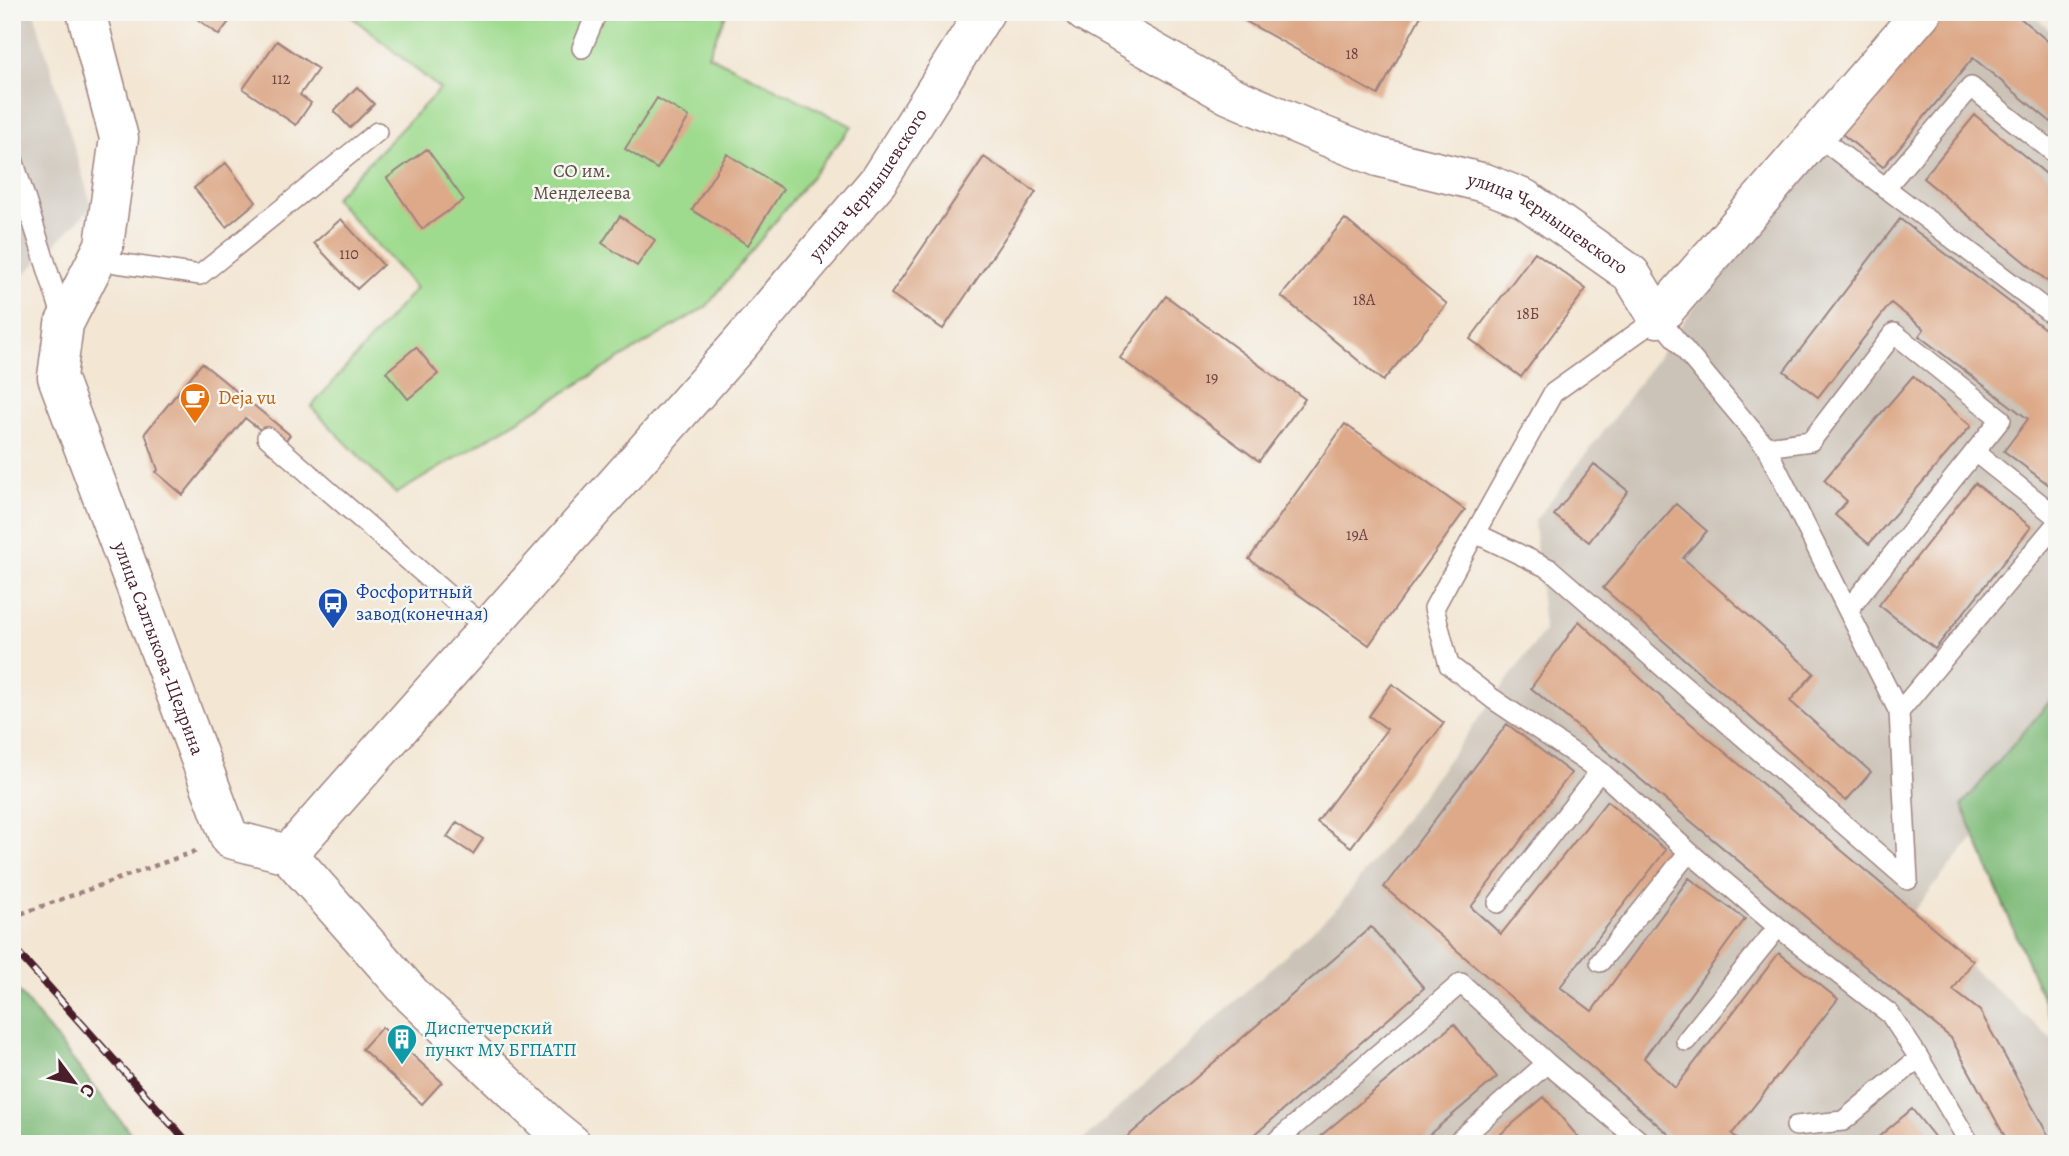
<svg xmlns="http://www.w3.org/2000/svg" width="2069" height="1156" viewBox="0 0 2069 1156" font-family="Alegreya,serif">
<rect width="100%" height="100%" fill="#f6f6f2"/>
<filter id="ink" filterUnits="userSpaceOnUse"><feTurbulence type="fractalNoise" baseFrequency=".0143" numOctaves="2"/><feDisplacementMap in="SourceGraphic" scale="14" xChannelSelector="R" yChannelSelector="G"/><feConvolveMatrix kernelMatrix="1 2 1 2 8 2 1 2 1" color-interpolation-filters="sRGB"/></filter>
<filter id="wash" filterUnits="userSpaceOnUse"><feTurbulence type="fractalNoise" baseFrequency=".00686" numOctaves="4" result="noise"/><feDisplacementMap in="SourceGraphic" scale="28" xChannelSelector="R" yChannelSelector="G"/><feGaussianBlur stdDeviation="1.57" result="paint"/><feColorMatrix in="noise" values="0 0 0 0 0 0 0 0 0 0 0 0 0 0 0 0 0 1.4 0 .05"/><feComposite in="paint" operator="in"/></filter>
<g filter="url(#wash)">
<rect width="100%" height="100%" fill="#f3e6d3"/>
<path fill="#cbc3b8" d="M12 12H34L92 207 12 287Z
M1909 12H2030L2057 36V736L1911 914 2057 1044V1144H1079L1340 905 1544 631 1534 522 1615 416Z"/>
<path fill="#9fdb8e" stroke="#747d5c" stroke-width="2" d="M346 12H727L708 55 852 126 707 306 396 494 311 407 416 288 334 198 440 89Z"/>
<path fill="#7fbb79" stroke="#646d52" stroke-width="2" d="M2057 693V1033L1962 805Z
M12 983 139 1144H12Z"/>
<g id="blocks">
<path fill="#dda988" d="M188 12H236L219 35Z
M1229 12H1423L1378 95Z
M1933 12H2013L2057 49V127L1973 58 1883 167 1836 129Z
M277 41 318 69 300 95 311 103 296 125 243 89Z
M357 87 374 104 350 128 334 111Z
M657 98 689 117 657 169 625 149Z
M1975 115 2057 183V289L1923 178Z
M427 149 464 200 422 229 387 178Z
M727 154 783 189 748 245 692 210Z
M984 157 1036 192 943 329 891 294Z
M226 163 256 202 226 227 194 188Z
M620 216 655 240 637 266 602 243Z
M341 219 383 265 357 289 314 243Z
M1345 219 1447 304 1383 381 1281 296Z
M1900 219 2057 338V491L2004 451 2028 419 1919 336 1924 329 1891 303 1818 397 1784 371Z
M1535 252 1586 289 1521 377 1470 339Z
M1166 296 1305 399 1259 461 1120 358Z
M416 347 438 374 408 399 386 372Z
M202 363 290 435 281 446 245 418 183 495 156 472 158 470 145 433Z
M1913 376 1971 426 1869 544 1835 515 1847 501 1824 480Z
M1345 424 1465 510 1369 645 1249 559Z
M1594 464 1628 491 1589 542 1554 515Z
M1975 483 2031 527 1935 649 1879 605Z
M1676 504 1707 531 1683 558 1814 673 1790 701 1871 772 1846 801 1603 588Z
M1579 621 1677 712 1973 961 1953 990 1980 1011 2053 1144H2009L1951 1038 1531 688Z
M1392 684 1444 723 1351 847 1317 822 1387 729 1369 716Z
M1507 724 1571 773 1471 907 1501 934 1607 801 1666 850 1560 987 1592 1011 1689 878 1745 919 1644 1058 1675 1088 1779 953 1838 999 1732 1134 1743 1144H1680L1384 887Z
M457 822 483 839 473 854 447 837Z
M1371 927 1424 988 1244 1144H1119Z
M1454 1024 1497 1077 1418 1144H1311Z
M382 1027 442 1082 422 1104 362 1049Z
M1544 1097 1584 1144H1489Z
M1912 1109 1940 1144H1870Z"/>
</g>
</g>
<g filter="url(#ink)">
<use href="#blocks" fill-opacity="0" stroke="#9e827f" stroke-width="2"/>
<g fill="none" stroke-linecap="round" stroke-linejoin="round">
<g stroke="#9e827f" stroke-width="22">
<path id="service" d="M582 48 597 12
M1816 135 2057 318
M12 156 64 322
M1885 188 1971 87 2057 155
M96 260 200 275 377 132
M267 437 488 630
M1766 447 1811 441 1894 333 2001 419 1848 610
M1975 452 2057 517
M1475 533 1553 393 1658 318 1766 447 1899 712 1908 880 1550 569 1475 533 1434 608 1449 665 1493 699 1600 771
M1899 712 2057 523
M1498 903 1600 771 1689 852
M1600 962 1689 852 1778 927
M1686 1041 1778 927 1890 1014 1919 1058
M1796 1126 1843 1121 1919 1058 1970 1144
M1273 1144 1461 983 1547 1063 1643 1144
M1455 1144 1547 1063"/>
</g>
<g stroke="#9e827f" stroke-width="41">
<g id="minor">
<path id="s1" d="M86 12 119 138 104 245 64 324 57 377 230 839 288 854"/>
<path id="s2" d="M1084 12 1229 95 1322 135 1378 157 1485 183 1525 199 1631 274 1658 318 1922 12"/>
</g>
</g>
<g stroke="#9e827f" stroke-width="41">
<g id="tertiary">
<path id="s3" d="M572 1144 550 1126 413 996 288 854 739 345 878 181 985 12"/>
</g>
</g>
<path stroke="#9e827f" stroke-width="4.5" stroke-dasharray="5 5" stroke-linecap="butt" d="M12 917 196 851"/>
<use href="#service" stroke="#fff" stroke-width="19"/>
<use href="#minor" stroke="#fff" stroke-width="38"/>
<use href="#tertiary" stroke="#fff" stroke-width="38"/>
<g stroke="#4a1f2b" stroke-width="8">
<path id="rail" d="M12 946 189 1144"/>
</g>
<use href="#rail" stroke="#f6f6f2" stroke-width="5" stroke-dasharray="16" stroke-linecap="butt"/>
</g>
</g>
<defs>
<g id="cafe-pin" transform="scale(1.575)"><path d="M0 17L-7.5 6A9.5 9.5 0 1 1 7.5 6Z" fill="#e8710a" stroke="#f6f6f2"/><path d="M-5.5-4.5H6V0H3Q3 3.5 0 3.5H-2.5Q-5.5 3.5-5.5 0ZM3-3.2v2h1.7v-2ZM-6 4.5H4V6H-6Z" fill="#fff"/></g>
<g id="bus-pin" transform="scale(1.575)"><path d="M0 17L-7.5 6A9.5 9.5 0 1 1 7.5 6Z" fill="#1a4fb4" stroke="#f6f6f2"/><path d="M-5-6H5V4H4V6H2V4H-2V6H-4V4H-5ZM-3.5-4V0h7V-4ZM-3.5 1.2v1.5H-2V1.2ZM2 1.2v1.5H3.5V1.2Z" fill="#fff"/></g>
<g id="building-pin" transform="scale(1.575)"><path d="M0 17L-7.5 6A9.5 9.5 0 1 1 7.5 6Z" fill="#0f9aa8" stroke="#f6f6f2"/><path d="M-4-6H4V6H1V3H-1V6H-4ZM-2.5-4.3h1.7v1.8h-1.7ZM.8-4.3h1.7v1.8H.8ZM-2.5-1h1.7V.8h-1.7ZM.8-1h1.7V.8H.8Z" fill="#fff"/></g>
</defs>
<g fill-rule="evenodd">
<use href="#cafe-pin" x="195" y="398"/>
<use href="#bus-pin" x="333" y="603"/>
<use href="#building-pin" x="402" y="1039"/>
</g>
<g text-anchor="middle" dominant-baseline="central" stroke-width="5" stroke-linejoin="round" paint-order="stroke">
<g font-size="16" fill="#6f4242">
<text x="1352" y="54">18</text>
<text x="281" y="79">112</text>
<text x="349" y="254">110</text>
<text x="1364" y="300">18А</text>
<text x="1528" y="314">18Б</text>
<text x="1212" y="378">19</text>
<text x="1357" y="535">19А</text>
</g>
<g font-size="19" fill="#5f4e44" stroke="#f6f6f2">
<text x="582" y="171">СО им.<tspan x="582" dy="22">Менделеева</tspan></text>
</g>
<g font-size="19" fill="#4a1f2b" stroke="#f6f6f2">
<text stroke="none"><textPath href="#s3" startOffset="1293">улица Чернышевского</textPath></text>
<text stroke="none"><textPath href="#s2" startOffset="513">улица Чернышевского</textPath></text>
<text stroke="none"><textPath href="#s1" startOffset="670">улица Салтыкова-Щедрина</textPath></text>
</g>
<g font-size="19" fill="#c56008" stroke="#f6f6f2" text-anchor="start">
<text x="218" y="398">Deja vu</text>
</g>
<g font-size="19" fill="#164399" stroke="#f6f6f2" text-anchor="start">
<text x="356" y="592">Фосфоритный<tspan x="356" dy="22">завод(конечная)</tspan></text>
</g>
<g font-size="19" fill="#0d838f" stroke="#f6f6f2" text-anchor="start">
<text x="425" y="1028">Диспетчерский<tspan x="425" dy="22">пункт МУ БГПАТП</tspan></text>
</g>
</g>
<rect width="2069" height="1156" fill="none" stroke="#f6f6f2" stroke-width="42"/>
<g transform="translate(74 1082) rotate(122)" stroke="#f6f6f2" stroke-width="5" paint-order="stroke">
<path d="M0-5L12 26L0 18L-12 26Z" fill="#4a1f2b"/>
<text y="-10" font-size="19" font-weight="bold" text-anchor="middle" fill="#4a1f2b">С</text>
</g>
</svg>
